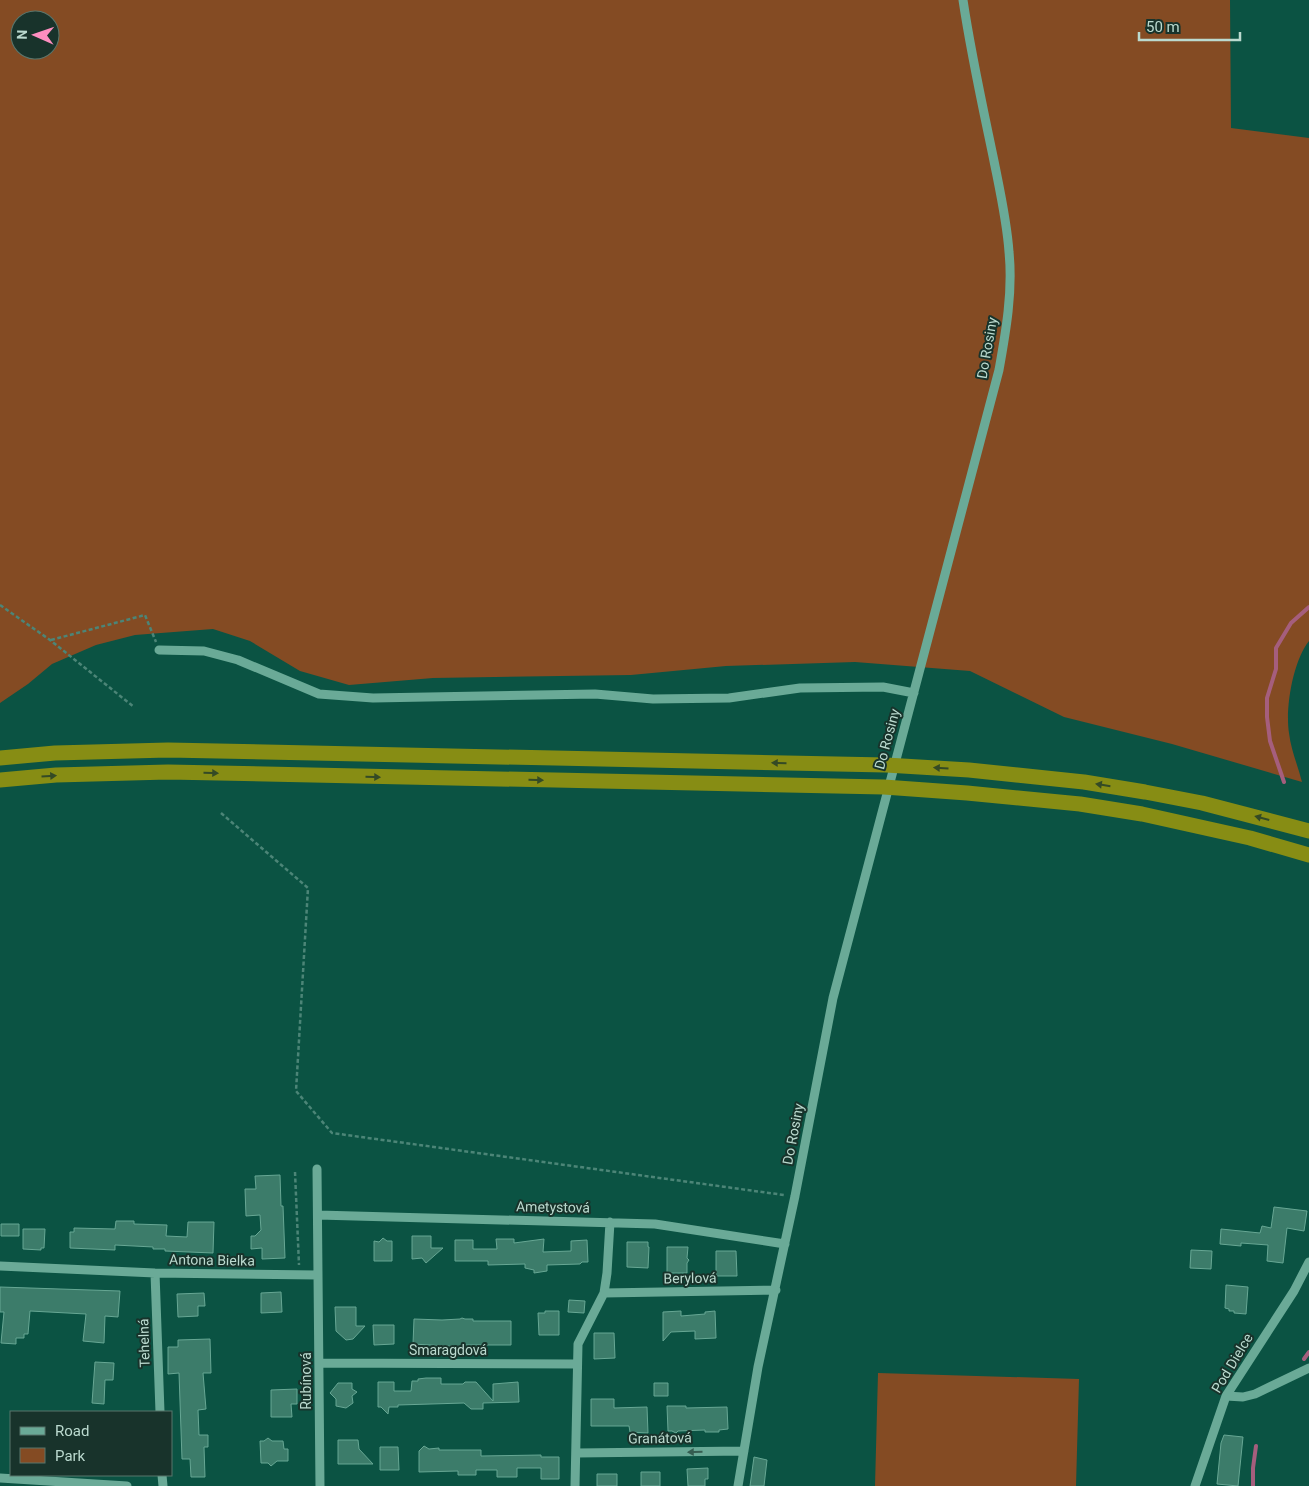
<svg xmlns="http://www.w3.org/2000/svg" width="1309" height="1486" viewBox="0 0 1309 1486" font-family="Roboto,sans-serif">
<rect width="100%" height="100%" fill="#0b5343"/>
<path fill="#844b23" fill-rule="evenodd" d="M0 0H1230L1231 128 1309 138V641C1293 661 1285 708 1289 733 1291 750 1298 766 1302 782L1172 744 1064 717 970 671 855 662 726 666 631 675 433 678 349 685 300 671 250 641 213 629 135 635 96 645 52 664 28 684 0 703ZM20 20H50V50H20Z
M878 1373 1079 1379 1076 1486H875Z"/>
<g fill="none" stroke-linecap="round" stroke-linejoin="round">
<path stroke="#a55e7d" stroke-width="4" d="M1284 782 1270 741 1267 717V698L1276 669V648L1291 623 1309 607
M1304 1359 1309 1352
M1253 1486V1468L1256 1446"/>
</g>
<path fill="#3c7c6a" stroke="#67a794" d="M280 1175 281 1206H283L285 1258 262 1259V1248L251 1249V1236H255L261 1230 260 1215 246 1216 245 1189H256L255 1176Z
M1274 1207 1307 1211 1304 1231 1287 1228 1283 1263 1267 1261 1268 1245 1241 1243V1246L1220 1244 1221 1229 1260 1233 1262 1226 1271 1228Z
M116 1221H134V1224L167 1225 166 1236 187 1237 188 1222H214L213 1253 165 1251V1249H153V1247L115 1245V1250L70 1248V1232H74V1228L115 1229Z
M1 1224H19V1236H1Z
M23 1229H45L44 1248H41V1250L23 1249Z
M412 1236H431V1248H443L426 1263 422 1258 412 1259Z
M383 1238 387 1241H392V1261H374V1241L379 1242Z
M496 1239H514V1243L544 1239 543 1252 571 1251V1241L587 1240 588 1262H582L580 1264 547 1265V1271L534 1273V1270L525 1268V1264L488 1265V1261H455V1240H473V1249H497Z
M627 1242H648V1247H649L648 1268 627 1267Z
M667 1247H688L687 1258 689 1260 687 1263V1273H667Z
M1191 1250 1212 1251 1211 1269 1190 1268Z
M716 1251H736L737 1276H716Z
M1226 1285 1248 1287 1246 1314 1234 1313V1311H1229V1309L1225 1308Z
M0 1287 120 1291 118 1317 105 1316 104 1343 83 1341 86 1314 30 1311 28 1334H24V1338H16V1344L1 1343 4 1312H0Z
M281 1292 282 1312 261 1313V1293Z
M204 1293 205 1306H198V1316L178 1317 177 1294Z
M569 1300 585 1301 584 1313 568 1312Z
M335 1307H356V1326H365L353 1339 346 1340 336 1331Z
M545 1311H559V1335H539L538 1313H545Z
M681 1311V1316L705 1314V1312L715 1311 716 1338 695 1339V1331L671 1332 663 1341V1312Z
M462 1318 465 1319H473V1321H511V1345H465L463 1347 413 1344 414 1319 442 1320 460 1319Z
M373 1325H394V1344L374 1345Z
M594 1333H614L615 1358 594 1359Z
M210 1339 211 1373H203L206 1409 198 1410 199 1435H208V1447H204L205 1477H191L190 1459H182L179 1373 168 1374V1347H178V1340Z
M95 1362 114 1363 113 1380H105L104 1404 92 1403Z
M426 1378H441V1384H463L465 1382H476L493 1401V1384L518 1382 519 1402 483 1403V1409H471L464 1403 398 1405V1407H389L388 1414 381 1407H378V1382H394V1391H411L412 1381H418V1379Z
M338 1383H352V1389L357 1392 352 1396 353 1403 346 1408 336 1406V1399L330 1393Z
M654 1383H668V1396H654Z
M297 1389V1404H291L292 1417H271V1390Z
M591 1399H614V1408L647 1407 648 1433 630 1432 629 1426H591Z
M667 1406H686V1408L727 1407 728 1429 719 1430V1432H705V1430L678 1431 676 1433 672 1431H668Z
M1224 1435 1243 1437 1238 1486 1217 1484 1221 1443Z
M268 1438 272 1441H283L284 1449H288V1461H277L271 1466 268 1463H261L260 1441H264Z
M338 1440H358L359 1449 373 1464H338Z
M424 1446 429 1449 439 1448V1450H481V1456L541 1455V1457H559V1479H541V1468H517V1477H497V1470H476V1475H458V1471L419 1472V1451Z
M380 1447H398L399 1470H380Z
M754 1457 767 1460 764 1486H750Z
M708 1468V1479H705V1486H688L687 1469Z
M641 1472H660V1486H641Z
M597 1474H617V1486H597Z"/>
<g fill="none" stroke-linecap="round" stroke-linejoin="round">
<path stroke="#4c8577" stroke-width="2.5" stroke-dasharray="4 2.5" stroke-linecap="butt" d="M0 605 50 640 134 707
M51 640 145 615 156 642
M221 813 308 888 296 1091 332 1133 784 1195
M295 1172 299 1265"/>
<path stroke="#6aaa97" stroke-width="9" d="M159 650 204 651 238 660 319 694 373 698 595 694 653 699 729 698 800 688 883 687 914 693
M317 1169 320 1486
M318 1215 655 1224 785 1244
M0 1266 155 1273 318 1275
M155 1273 160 1412
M604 1293 776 1290
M319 1363 577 1364
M1226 1396 1243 1397 1255 1394 1309 1368
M577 1453 744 1451
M162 1475 163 1486
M0 1478 127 1486
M575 1486 578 1344 604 1293 607 1273 610 1222
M738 1486 758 1367 795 1196 833 998 999 370C1006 331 1013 291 1009 252 1007 222 1000 191 994 161 983 108 971 54 963 0
M1195 1486 1226 1396 1294 1291 1309 1262"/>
<path stroke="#878d14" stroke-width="15" d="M0 758 55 753 168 750 886 765 969 770 1084 782 1145 792 1202 803 1309 831
M0 780 56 775 168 772 884 787 967 793 1080 804 1142 814 1250 838 1309 855"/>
</g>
<defs><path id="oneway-solid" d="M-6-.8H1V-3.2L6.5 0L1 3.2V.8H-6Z" transform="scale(1.25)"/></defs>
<g fill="#344a25">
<use href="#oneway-solid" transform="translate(779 763) rotate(-179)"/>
<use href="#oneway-solid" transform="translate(941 768) rotate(-177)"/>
<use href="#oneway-solid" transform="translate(211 773) rotate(1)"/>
<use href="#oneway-solid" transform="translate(49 776) rotate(-4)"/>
<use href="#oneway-solid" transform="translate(373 777) rotate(1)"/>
<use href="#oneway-solid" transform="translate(536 780) rotate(1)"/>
<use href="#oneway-solid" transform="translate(1103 785) rotate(-171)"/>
<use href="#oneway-solid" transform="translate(1262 818) rotate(-165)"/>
</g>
<use fill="#355d51" href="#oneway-solid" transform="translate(695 1452) rotate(179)"/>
<g text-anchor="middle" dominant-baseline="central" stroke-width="4" stroke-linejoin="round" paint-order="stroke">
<g font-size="14" fill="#bbdacf" stroke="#18332b">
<text transform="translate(987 348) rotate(-80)">Do Rosiny</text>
<text transform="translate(887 739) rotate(-75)">Do Rosiny</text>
<text transform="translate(793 1134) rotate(-79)">Do Rosiny</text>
<text transform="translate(553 1207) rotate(1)">Ametystová</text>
<text transform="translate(212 1260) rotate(1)">Antona Bielka</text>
<text transform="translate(690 1278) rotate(-1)">Berylová</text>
<text transform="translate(144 1343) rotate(-92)">Tehelná</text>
<text x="448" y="1350">Smaragdová</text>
<text transform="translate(1232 1363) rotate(-59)">Pod Dielce</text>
<text transform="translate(306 1381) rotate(-90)">Rubínová</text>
<text transform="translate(660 1438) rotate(-1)">Granátová</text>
</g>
</g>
<rect x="10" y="1411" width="162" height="65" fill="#18332b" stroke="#59766d"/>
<rect x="20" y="1427" width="25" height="8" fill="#6aaa97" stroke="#59766d"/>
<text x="55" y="1436" font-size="15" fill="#bbdacf">Road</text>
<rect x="20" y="1448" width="25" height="15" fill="#844b23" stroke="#59766d"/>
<text x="55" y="1461" font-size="15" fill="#bbdacf">Park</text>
<g transform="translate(35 35) rotate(272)"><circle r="24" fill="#18332b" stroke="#59766d"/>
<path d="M0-4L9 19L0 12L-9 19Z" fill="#fd8ec0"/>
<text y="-8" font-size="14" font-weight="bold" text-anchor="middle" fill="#bbdacf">N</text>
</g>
<path d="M1139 32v8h101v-8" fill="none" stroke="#bbdacf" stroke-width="2.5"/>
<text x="1146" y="32" font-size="15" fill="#bbdacf" stroke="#18332b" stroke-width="4" paint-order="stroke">50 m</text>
</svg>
